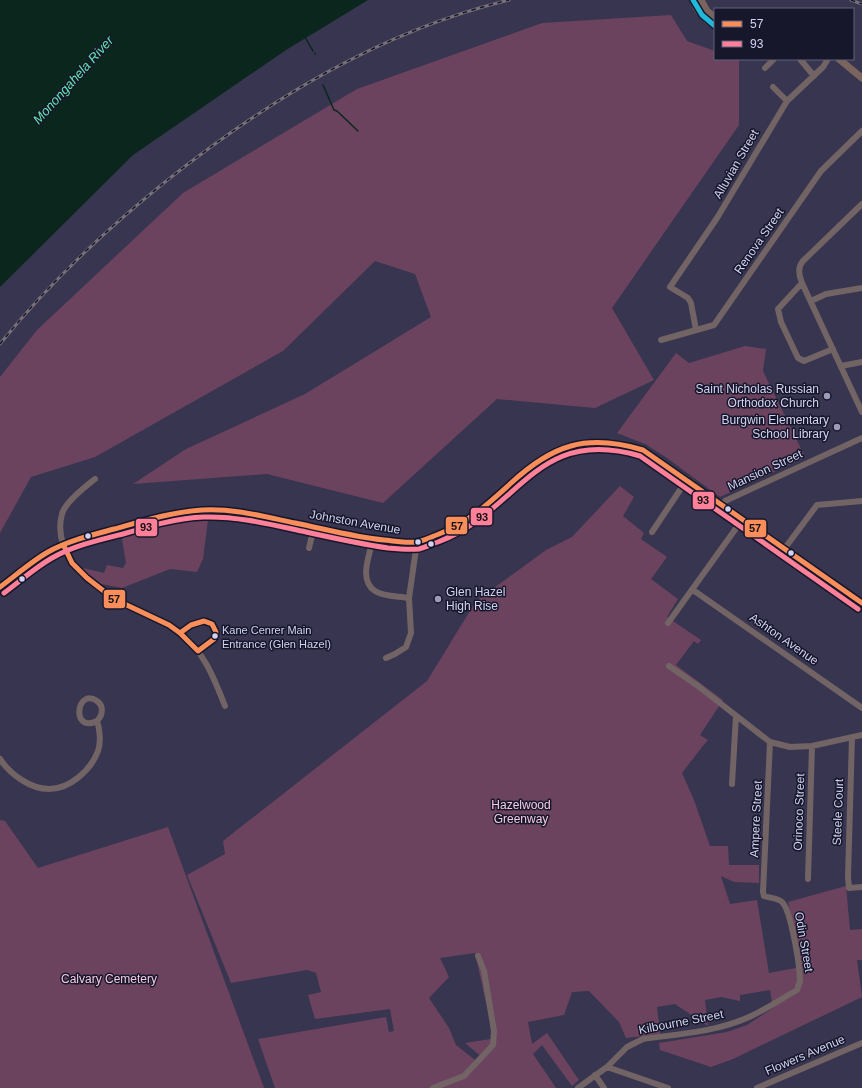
<svg xmlns="http://www.w3.org/2000/svg" width="862" height="1088" viewBox="0 0 862 1088" font-family="Helvetica,sans-serif">
<rect width="100%" height="100%" fill="#37354f"/>
<path fill="#6c435f" fill-rule="evenodd" d="M671 15 687 41 715 51V59H739V125L612 308 654 380 595 408 497 399 383 503 267 474 133 484 186 449 305 394 431 317 415 274 375 261 283 351 95 457 31 477 0 533V377L37 330 183 193 357 89 542 23Z
M745 346 766 349 763 371 805 457 720 497 667 458 645 444 617 433 676 353 689 363Z
M620 486 634 497 623 516 644 533 641 539 667 557 651 579 678 599 667 617 701 640 698 644 694 641 676 665 723 700 700 735 708 740 702 747 682 773 694 800 710 846H728L729 865H759V883L734 882 721 876 730 904 757 900 769 973 801 967 788 902 846 886 850 930 862 929V960H857L862 997 733 1059 711 1067 660 1050 659 1043 727 1032 747 1025 773 1008 770 990 740 995V1001L721 997 705 1000 708 1026 675 1004 657 1007 660 1034 626 1038 619 1022 589 991 572 992 564 1015 528 1022 532 1044 547 1033 579 1080 572 1086 542 1045 533 1054 556 1088H275L258 1039 386 1017 389 1032 394 1031 390 1009 315 1019 308 995 321 992 316 973 307 970 231 983 187 875 225 854 223 841 427 681 476 601 546 550 572 537ZM475 953 491 1025V1039L465 1043 483 1058 479 1063 456 1045 449 1028 429 998 449 977 440 958Z
M208 520 203 559 197 572 170 569 122 588 96 583 79 567 104 573 107 565 123 568 126 563 121 533 158 521Z
M0 820 5 821 38 868 168 827 264 1088H0Z"/>
<path fill="#0a261d" d="M0 0H368L286 50 133 155 0 287Z"/>
<g fill="none" stroke-linecap="round" stroke-linejoin="round">
<path stroke="#0a261d" stroke-width="1.5" d="M305 37 313 51
M315 53V54
M323 85 334 110 337 111 358 131"/>
<path stroke="#726365" stroke-width="6" d="M800 59 814 76
M765 68 774 59
M773 87 787 101
M862 204 803 261C797 268 799 276 802 283L862 412
M802 283 778 309 781 322 798 358 804 361 833 349
M811 301 826 294 862 288
M696 330 691 303 688 298 670 287 717 218 787 101 823 67 828 59
M661 340 714 325 821 171 862 131
M841 366 862 362
M95 479C86 486 65 502 62 514 52 551 86 582 114 599 135 611 160 617 179 632 204 651 214 678 225 706
M722 505 725 501 862 438
M652 532 686 481
M373 539C370 554 358 580 375 591 384 597 399 596 409 598
M309 548 314 527
M785 548 817 505 862 501
M0 587 48 552 85 537 169 514 204 510 243 512 373 539C387 540 402 543 416 542 423 541 430 537 436 535 457 528 473 516 490 502 506 488 526 467 544 457 577 438 608 438 643 450L862 603
M693 590 862 708
M668 623 742 520
M386 658 395 654 406 647 411 633 409 598 417 542
M669 666 698 686 770 742 790 747 812 746 862 735
M852 737 848 877 849 888 862 887
M0 759C10 774 30 789 49 789 70 789 91 770 98 751 101 743 100 729 97 721 103 715 104 706 97 701 76 687 71 734 97 721
M732 784 736 716
M808 879 812 746
M607 1067 668 1088
M595 1075 604 1088
M433 1088 464 1076 493 1045 494 1031 484 971 478 956
M578 1088 607 1067 627 1047 643 1039C679 1034 716 1032 749 1017 765 1010 781 999 797 990 798 987 799 984 800 981 800 967 791 910 782 902 778 898 769 898 764 896L763 892 770 742
M757 1088 862 1043"/>
<path stroke="#7a645e" stroke-width="7" d="M693 0C697 12 705 20 715 26
M701 0 707 11 715 17
M839 59 862 78"/>
<g stroke="#787078" stroke-width="3">
<path id="rail" d="M851 0 862 4
M0 344C50 282 103 232 165 182 268 100 381 31 509 0"/>
</g>
<use href="#rail" stroke="#17172c" stroke-width="1.5" stroke-dasharray="4.5" stroke-linecap="butt"/>
<g stroke="#17172c" stroke-width="8">
<path id="bus-1" d="M64 546 72 563 87 578 114 599 169 625 180 633
M0 587C15 576 32 561 48 552 67 541 92 535 114 529 143 521 172 512 202 510 234 508 265 517 295 523 325 529 354 537 384 540 395 541 405 543 416 542 424 541 431 537 439 534 466 524 488 504 510 484 552 445 586 433 643 450L862 603
M204 621 212 624 216 632 214 639 198 651 180 633 191 625Z"/>
</g>
<g stroke="#17172c" stroke-width="8">
<path id="bus-2" d="M4 593C19 582 36 567 52 558 73 546 99 540 123 534 150 526 177 518 204 517 239 516 273 525 306 532 333 538 360 544 388 548 398 549 409 550 419 549 426 547 432 544 438 542 520 511 535 425 640 456L858 609"/>
</g>
<g stroke="#17172c" stroke-width="8">
<path id="bus-3" d="M693 0 702 15 715 26"/>
</g>
<use href="#bus-1" stroke="#fa8e5a" stroke-width="5"/>
<use href="#bus-2" stroke="#ff8098" stroke-width="5"/>
<use href="#bus-3" stroke="#20b9da" stroke-width="5"/>
</g>
<g fill="#9b9cb8" stroke="#17172c" stroke-width="1.5">
<circle cx="827" cy="396" r="4"/>
<circle cx="837" cy="427" r="4"/>
<circle cx="438" cy="599" r="4"/>
</g>
<g fill="#d1d3f1" stroke="#17172c" stroke-width="1.5">
<circle cx="728" cy="509" r="3.5"/>
<circle cx="88" cy="536" r="3.5"/>
<circle cx="418" cy="542" r="3.5"/>
<circle cx="431" cy="544" r="3.5"/>
<circle cx="791" cy="553" r="3.5"/>
<circle cx="22" cy="579" r="3.5"/>
<circle cx="215" cy="636" r="3.5"/>
</g>
<g text-anchor="middle" dominant-baseline="central" stroke-width="3" stroke-linejoin="round" paint-order="stroke">
<g font-size="11" fill="#d1d3f1" stroke="#17172c" text-anchor="start">
<text x="222" y="630">Kane Cenrer Main<tspan x="222" dy="14">Entrance (Glen Hazel)</tspan></text>
</g>
<g font-size="12" fill="#d1d3f1" stroke="#17172c">
<text transform="translate(736 164) rotate(-60)">Alluvian Street</text>
<text transform="translate(759 241) rotate(-55)">Renova Street</text>
<text transform="translate(765 470) rotate(-25)">Mansion Street</text>
<text transform="translate(355 522) rotate(10)">Johnston Avenue</text>
<text transform="translate(784 639) rotate(35)">Ashton Avenue</text>
<text transform="translate(799 812) rotate(-88)">Orinoco Street</text>
<text transform="translate(838 812) rotate(-88)">Steele Court</text>
<text transform="translate(756 819) rotate(-87)">Ampere Street</text>
<text transform="translate(804 942) rotate(80)">Odin Street</text>
<text transform="translate(681 1022) rotate(-11)">Kilbourne Street</text>
<text transform="translate(805 1055) rotate(-23)">Flowers Avenue</text>
</g>
<g font-size="12" fill="#d1d3f1" stroke="#17172c" text-anchor="end">
<text x="819" y="389">Saint Nicholas Russian<tspan x="819" dy="14">Orthodox Church</tspan></text>
<text x="829" y="420">Burgwin Elementary<tspan x="829" dy="14">School Library</tspan></text>
<text x="446" y="592" text-anchor="start">Glen Hazel<tspan x="446" dy="14">High Rise</tspan></text>
</g>
<g font-size="12" fill="#f4cbe3" stroke="#17172c">
<text x="521" y="805">Hazelwood<tspan x="521" dy="14">Greenway</tspan></text>
<text x="109" y="979">Calvary Cemetery</text>
</g>
<g font-size="13" font-style="italic" fill="#65e5af" stroke="#17172c">
<text transform="translate(73 80) rotate(-48)">Monongahela River</text>
</g>
</g>
<g stroke="#17172c" stroke-width="1.5">
<rect x="692" y="491" width="23" height="19" rx="4" fill="#ff8098"/>
<rect x="470" y="507" width="23" height="19" rx="4" fill="#ff8098"/>
<rect x="445" y="516" width="23" height="19" rx="4" fill="#fa8e5a"/>
<rect x="135" y="518" width="23" height="19" rx="4" fill="#ff8098"/>
<rect x="744" y="519" width="23" height="19" rx="4" fill="#fa8e5a"/>
<rect x="103" y="589" width="23" height="20" rx="4" fill="#fa8e5a"/>
</g>
<g font-size="11" text-anchor="middle" font-weight="bold" fill="#111">
<text x="703" y="504">93</text>
<text x="482" y="521">93</text>
<text x="457" y="530">57</text>
<text x="146" y="531">93</text>
<text x="755" y="532">57</text>
<text x="114" y="603">57</text>
</g>
<rect x="714" y="8" width="140" height="52" fill="#17172c" stroke="#61627b"/>
<rect x="722" y="21" width="20" height="6" fill="#fa8e5a" stroke="#61627b"/>
<text x="750" y="28" font-size="12" fill="#d1d3f1">57</text>
<rect x="722" y="41" width="20" height="6" fill="#ff8098" stroke="#61627b"/>
<text x="750" y="48" font-size="12" fill="#d1d3f1">93</text>
</svg>
